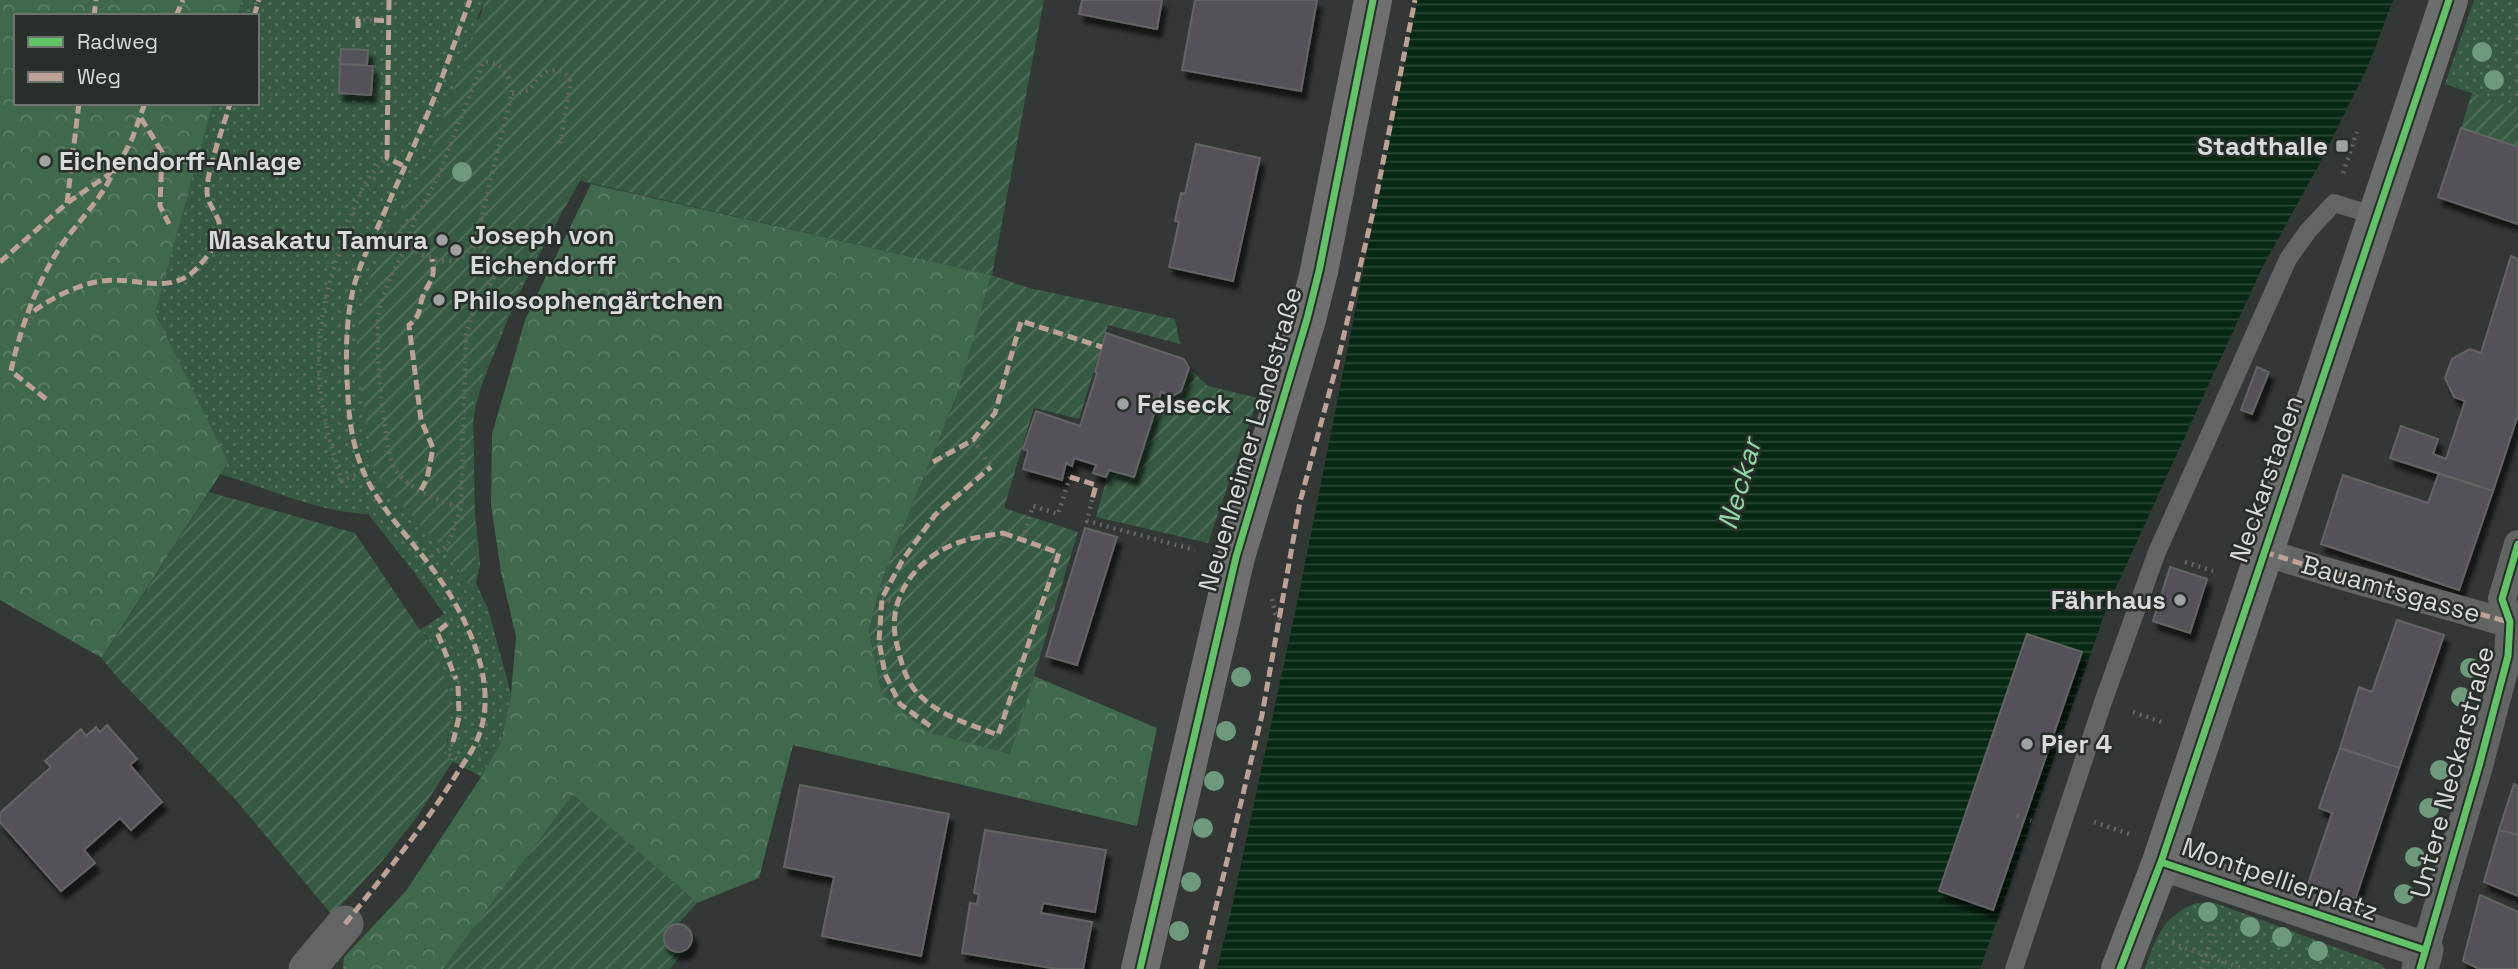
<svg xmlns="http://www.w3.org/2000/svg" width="2518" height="969" viewBox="0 0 2518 969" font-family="'Space Grotesk',sans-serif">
<defs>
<pattern id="grass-dots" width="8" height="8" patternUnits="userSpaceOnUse" patternTransform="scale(1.75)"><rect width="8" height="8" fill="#365a43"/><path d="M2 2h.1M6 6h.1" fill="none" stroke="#52715e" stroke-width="1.8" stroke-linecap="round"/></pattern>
<pattern id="forest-crowns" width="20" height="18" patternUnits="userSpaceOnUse" patternTransform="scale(1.75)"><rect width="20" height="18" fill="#3f684d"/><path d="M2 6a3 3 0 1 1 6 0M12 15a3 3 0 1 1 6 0" fill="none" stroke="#5a7d66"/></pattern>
<pattern id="garden-furrows" width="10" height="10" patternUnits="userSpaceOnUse" patternTransform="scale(1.75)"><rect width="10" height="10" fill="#365a43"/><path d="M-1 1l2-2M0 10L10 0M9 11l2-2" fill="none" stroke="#52715e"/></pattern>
<pattern id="water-rules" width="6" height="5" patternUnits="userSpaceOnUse" patternTransform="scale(1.75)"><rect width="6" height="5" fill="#062814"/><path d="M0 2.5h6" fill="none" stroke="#2a4736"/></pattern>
<filter id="shadow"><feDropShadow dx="4.5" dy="8" stdDeviation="2" flood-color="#0009"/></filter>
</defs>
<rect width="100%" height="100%" fill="#333735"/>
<path fill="url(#grass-dots)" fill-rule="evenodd" d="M0 0H485L477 19 631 94C583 177 530 259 496 349 487 370 478 393 474 415 467 457 477 522 480 565L476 583 488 609 511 694 501 742 481 777 443 756 448 740 427 637 420 630 444 614 414 572 368 514C319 512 275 491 229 477 167 458 106 437 46 416ZM16 16H257V103H16Z
M2474 0H2518V109L2445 84Z
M2196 903H2215L2381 964 2385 969H2145C2156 937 2163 916 2196 903Z"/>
<path fill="url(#forest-crowns)" d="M0 0H242L237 16H16V103H213L155 313 228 462 102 658 0 600Z
M591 184 992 275 958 393 882 580 869 630 882 694 1010 753 1034 676 1157 728 1137 826 793 745 759 878 697 903 573 795 443 969H343L344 957 406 891 481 777 501 742 511 694 516 637 501 572 491 505 492 434 525 320Z"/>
<path fill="url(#garden-furrows)" d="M485 0H1044L992 275 1029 288 1175 319 1180 344 1108 325 1079 419 1034 408 1004 508 1078 532 1010 754 927 732 882 694 869 630 882 580 958 393 991 275 581 181 585 173 521 281 473 399 476 583 470 587 446 551 391 494 374 470 356 353 359 318 369 280 428 158 473 38Z
M2472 93 2518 109V147L2461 128Z
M1189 368 1208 386 1258 398 1208 543 1096 517 1109 470 1134 477 1161 392 1173 396 1181 391Z
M209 492 355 533 420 630C428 638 432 648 437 658 453 693 455 719 443 755L453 761 417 817 382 861 332 915 235 799 118 678 102 659Z
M573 795 697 903 679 923 672 924 664 935 665 943 676 953 684 951 670 969H443Z"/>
<path fill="url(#water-rules)" d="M1417 0H2393L2369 64 2321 161 2261 270 2107 607 1980 969H1217L1230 916 1299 594Z"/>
<path fill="#555158" stroke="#636464" stroke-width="2" filter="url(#shadow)" d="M1082 0H1162L1157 29 1079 14Z
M1195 0H1317L1301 91 1182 70Z
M341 49 368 50 367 65 340 64Z
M340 64 373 66 371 95 339 93Z
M2461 128 2518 147V224L2438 197Z
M1196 144 1260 158 1233 281 1169 267 1179 222 1175 221 1181 193 1185 194Z
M2511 256 2518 259V415L2493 491 2390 458 2401 426 2438 439 2433 454 2446 459 2465 401 2454 397 2445 378 2452 359 2470 349 2481 353Z
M1106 333 1184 359 1189 368 1181 391 1173 396 1161 392 1134 477 1109 470 1106 477 1093 473 1096 465 1074 458 1072 466 1066 463 1062 480 1023 469 1028 451 1023 449 1036 411 1080 426 1097 373 1095 372Z
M2257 367 2269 372 2252 414 2241 410Z
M2439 473 2493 491 2459 590 2321 544 2343 475 2428 503Z
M1085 528 1117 537 1077 665 1046 656Z
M2170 567 2207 579 2190 633 2153 621Z
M2397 620 2444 635 2399 768 2340 748 2359 687 2372 692Z
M2027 634 2082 652 1993 910 1939 891Z
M107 725 137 759 130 765 162 802 131 830 120 818 84 850 95 863 61 891 0 822V813L51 767 45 761 81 729 86 736 96 727 100 732Z
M2340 748 2399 768 2355 900 2308 884 2332 813 2319 808Z
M2514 784 2518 786V835L2499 830Z
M800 785 949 814 921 956 822 936 834 877 784 867Z
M985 830 1106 850 1095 912 1043 903 1041 913 1092 922 1083 969H1057L962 953 970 903 977 904 979 894 974 893Z
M2499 830 2518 835V896L2484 882Z
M2480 895 2518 912V969H2479L2463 961Z
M664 938a14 14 0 1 1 28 0a14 14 0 1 1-28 0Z"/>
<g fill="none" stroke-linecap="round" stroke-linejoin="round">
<path stroke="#636665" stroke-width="4.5" stroke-dasharray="2 5" stroke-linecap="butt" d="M363 20H374
M512 94C517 93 523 93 528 90 533 87 535 81 539 77 549 67 565 67 571 82L560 144
M2343 173 2357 132
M377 230 397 239 407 221 415 217 423 205 438 176 483 62C501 60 511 76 512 92L475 245C457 272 430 259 406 247 395 268 384 288 379 312 374 335 383 454 396 471 409 489 440 502 461 507
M406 247 415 218
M29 325 34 311
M973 440 991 467
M362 472 342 481C310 386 312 330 344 236 355 205 362 179 387 158
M1092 500 1087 521 1195 550
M1023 539 1033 506 1058 514 1070 477
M426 560 444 548 450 540 461 507 466 335 473 313 494 278 492 264 477 242
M2185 562 2213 571
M882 598 896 603
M1272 599 1275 613 1281 620
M447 624 450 621
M456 679 458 686
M2133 712 2164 723
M459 717V714
M453 742 448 754 457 759
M2017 816 2031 821
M2094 822 2129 834
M2172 943 2244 969
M2201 969 2217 923"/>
<path stroke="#636564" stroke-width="18" d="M2014 969 2103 702 2157 552 2288 259 2308 231 2334 203 2376 216"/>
<path stroke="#636564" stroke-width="28" d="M2264 552 2325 571 2518 626
M2425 950 2479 766 2508 656 2510 622 2502 599 2518 544"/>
<path stroke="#636564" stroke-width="37" d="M2161 862 2425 950 2420 969
M307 969 345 924"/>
<path stroke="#6e6f6e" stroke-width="38" d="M1140 969 1236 557 1307 319 1319 271 1373 0"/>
<path stroke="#6b6e6c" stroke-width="38" d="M2120 969 2161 862 2449 0"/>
<path stroke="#bda197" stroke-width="5" stroke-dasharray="10 5" stroke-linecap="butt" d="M389 0 387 158 404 166
M94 16 96 0
M176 16 183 0
M254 16 259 0
M374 20 389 21
M358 28V19L363 20
M141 118 162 152 160 206 169 224
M67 203 79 103
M0 262 67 203 108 175 121 160 132 139 145 103
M34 311C53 297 79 284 102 281 137 276 171 297 198 267 206 258 215 248 218 236 225 217 207 209 207 191 207 169 224 126 230 103
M46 399 11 371C20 329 37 282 61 246 79 220 104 197 116 166
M933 462 973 440 995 413 1021 321 1102 347
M1070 477 1096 485 1092 500
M421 490 427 479 433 448 421 420 409 325C422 315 418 309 423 296 430 279 436 279 432 259
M1003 533 1059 553 998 735C969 724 935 715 914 689 904 676 901 660 897 645 884 596 920 553 966 540 978 537 991 535 1003 533Z
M2264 552 2325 571 2512 623
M447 624 437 632 456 679
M458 686 459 714
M930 726 900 704 885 674 879 641 882 598 902 561 935 515 991 467
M453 742 459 717
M345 924C384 875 423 828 456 775 465 761 477 745 481 729 498 672 459 602 425 559 383 506 356 482 349 411 346 372 344 329 353 290 358 269 367 250 376 231 391 197 407 163 421 129 440 87 454 43 470 0
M1201 969 1262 715 1300 502 1338 360 1374 208 1415 0"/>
<g stroke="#282e2a" stroke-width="11">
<path id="cycleway" d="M2161 862 2425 950
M1140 969 1236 557 1307 319 1319 271 1373 0
M2120 969 2161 862 2449 0
M2420 969 2479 766 2508 656 2510 622 2502 599 2518 544"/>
</g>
<use href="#cycleway" stroke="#61c268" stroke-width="7"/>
</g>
<g fill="#6e997c">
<circle cx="2482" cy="52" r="10"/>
<circle cx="2494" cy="80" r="10"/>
<circle cx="462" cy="172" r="10"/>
<circle cx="2470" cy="668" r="10"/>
<circle cx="1241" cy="677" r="10"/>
<circle cx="2461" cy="697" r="10"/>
<circle cx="1226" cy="731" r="10"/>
<circle cx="2440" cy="770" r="10"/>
<circle cx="1214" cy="781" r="10"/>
<circle cx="2429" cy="808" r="10"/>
<circle cx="1203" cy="828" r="10"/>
<circle cx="2415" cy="857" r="10"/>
<circle cx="1191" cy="882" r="10"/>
<circle cx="2404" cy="894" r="10"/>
<circle cx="2208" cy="912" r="10"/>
<circle cx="2250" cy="927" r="10"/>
<circle cx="1179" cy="931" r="10"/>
<circle cx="2282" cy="937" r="10"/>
<circle cx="2318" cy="951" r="10"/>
</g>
<g fill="#9ea2a0" stroke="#282e2a" stroke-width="2.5">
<rect x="2335" y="139" width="14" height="14" rx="3.5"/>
<circle cx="45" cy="161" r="7"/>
<circle cx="442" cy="240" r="7"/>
<circle cx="456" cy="250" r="7"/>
<circle cx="439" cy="300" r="7"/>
<circle cx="1123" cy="404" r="7"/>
<circle cx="2180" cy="600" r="7"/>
<circle cx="2027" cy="744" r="7"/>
</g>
<g text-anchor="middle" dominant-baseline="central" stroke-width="5" stroke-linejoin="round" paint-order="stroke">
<g font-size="26" font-weight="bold" fill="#d8dbd9" stroke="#282e2a" text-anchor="start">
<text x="2328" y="146" text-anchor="end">Stadthalle</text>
<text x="59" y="161">Eichendorff-Anlage</text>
<text x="470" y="235">Joseph von<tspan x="470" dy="30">Eichendorff</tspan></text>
<text x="428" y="240" text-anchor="end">Masakatu Tamura</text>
<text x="453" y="300">Philosophengärtchen</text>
<text x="1137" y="404">Felseck</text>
<text x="2166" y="600" text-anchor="end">Fährhaus</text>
<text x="2041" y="744">Pier 4</text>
</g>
<g font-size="26" fill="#d8dbd9" stroke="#282e2a">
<text transform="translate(1250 439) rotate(-74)">Neuenheimer Landstraße</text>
<text transform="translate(2266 479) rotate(-71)">Neckarstaden</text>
<text transform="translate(2391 589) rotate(16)">Bauamtsgasse</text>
<text transform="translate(2452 772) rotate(-75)">Untere Neckarstraße</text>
<text transform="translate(2280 879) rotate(19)">Montpellierplatz</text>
</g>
<g font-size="28" font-style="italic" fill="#8ed8a7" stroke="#282e2a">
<text transform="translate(1739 484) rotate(-74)">Neckar</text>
</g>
</g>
<rect x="14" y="14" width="245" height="91" fill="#282e2a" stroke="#6e7370" stroke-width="2"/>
<rect x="28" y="37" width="35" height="10" fill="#61c268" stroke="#6e7370" stroke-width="2"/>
<text x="77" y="49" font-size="21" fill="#d8dbd9">Radweg</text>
<rect x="28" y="72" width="35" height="10" fill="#bda197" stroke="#6e7370" stroke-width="2"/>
<text x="77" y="84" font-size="21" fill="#d8dbd9">Weg</text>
</svg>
